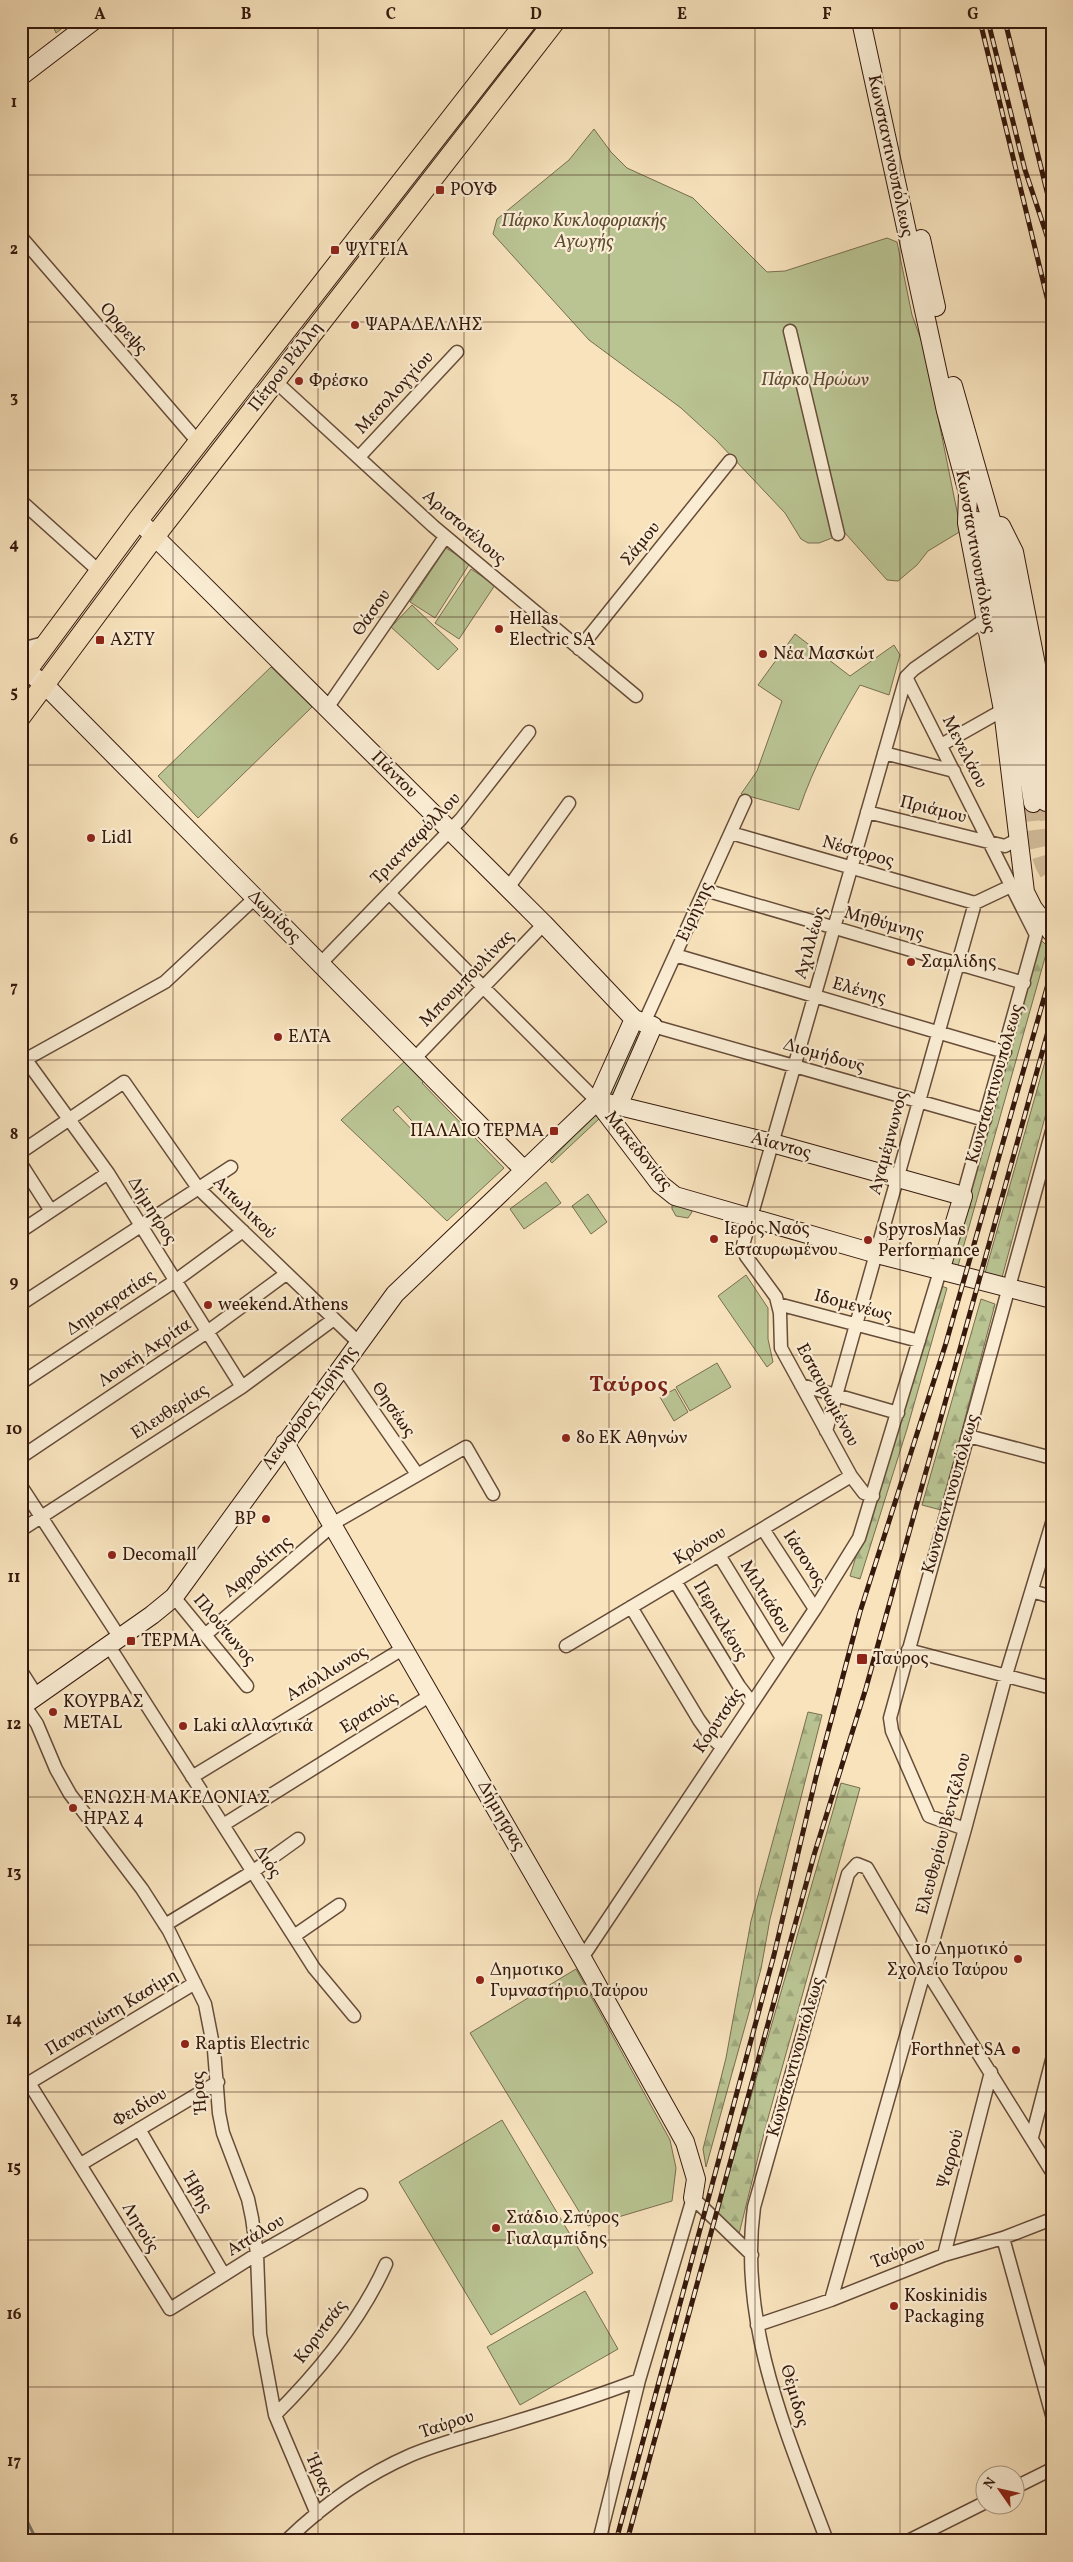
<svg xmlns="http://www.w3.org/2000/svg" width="1073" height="2562" viewBox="0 0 1073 2562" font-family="Vollkorn,serif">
<defs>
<pattern id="forest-firs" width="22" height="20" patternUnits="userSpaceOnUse" patternTransform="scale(1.25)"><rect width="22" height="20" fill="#bac493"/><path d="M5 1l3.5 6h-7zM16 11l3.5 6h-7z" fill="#a0a87e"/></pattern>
</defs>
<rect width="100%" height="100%" fill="#f8e3bd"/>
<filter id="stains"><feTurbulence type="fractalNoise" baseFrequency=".004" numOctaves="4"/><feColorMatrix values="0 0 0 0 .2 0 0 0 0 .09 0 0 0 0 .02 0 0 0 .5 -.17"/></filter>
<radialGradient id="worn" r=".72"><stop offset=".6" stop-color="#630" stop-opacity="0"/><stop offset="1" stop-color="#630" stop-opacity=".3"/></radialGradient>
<path fill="#bac493" stroke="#786e50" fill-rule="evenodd" d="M51 21H71L56 33Z
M594 129 611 152 627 168 693 198 767 272 785 271 887 238 897 242 912 315 924 348 961 531 928 551 917 565 898 581 887 580 845 533 819 543H808L801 539 785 513 716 440 681 408 589 340 493 234 497 219 569 160Z
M446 548 470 563 435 618 410 602Z
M471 569 495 585 459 639 435 623Z
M412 605 458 649 438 670 391 627Z
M795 634 850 676 894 645 900 655 889 695 860 685C836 726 814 765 799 810L741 794 757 771 782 701 758 685Z
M271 667 312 707 198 818 158 776Z
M634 1036 640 1039 614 1094 609 1091Z
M405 1061 424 1081 422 1083 504 1168 447 1221 341 1120ZM398 1106 424 1134 420 1138 393 1110Z
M594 1115 600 1118 552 1163 550 1161Z
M546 1182 561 1203 524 1229 510 1209Z
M588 1194 607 1222 591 1234 572 1206Z
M672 1205 691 1209 692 1212 688 1218 676 1216 672 1209Z
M746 1275 768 1308V1339L773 1362 767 1367 718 1296Z
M717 1363 731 1387 690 1411 676 1387Z
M675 1389 688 1412 674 1421 660 1397Z
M576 1969 670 2140 676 2168 672 2201 588 2226 470 2033Z
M502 2120 593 2273 491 2335 399 2182Z
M585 2291 618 2349 520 2405 487 2347Z"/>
<path fill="url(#forest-firs)" stroke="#786e50" d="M1041 940 1048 947 956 1273 942 1270 1038 942Z
M1052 1037V1091L1000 1285 983 1280Z
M938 1285 947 1288 907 1429 860 1579 850 1576Z
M981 1299 995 1304 941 1510 922 1505Z
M808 1712 822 1715 770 1919 761 1969 706 2167 703 2149 726 2058 751 1921Z
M841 1783 860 1788 765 2129 739 2234 717 2215Z"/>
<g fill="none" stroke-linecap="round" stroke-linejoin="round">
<path stroke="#767b75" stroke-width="3" d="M21 2509 37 2541"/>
<path stroke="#d1bb9a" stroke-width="18" stroke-dasharray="18 9" stroke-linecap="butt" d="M1046 802 1052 839
M1033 803C1036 828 1036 858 1052 878"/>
<g stroke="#664c39" stroke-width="15">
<path id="street" d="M21 237 199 443
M790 331 838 534
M275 381 433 526 636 696
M359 457 457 352
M21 501 100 572
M21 649 48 642
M579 649 730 461
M906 677 1036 935 963 1196
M327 708 445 537
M941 745 1003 710
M884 753 954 771
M867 812 1005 846 1018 839
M731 833 975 903
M508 888 569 803
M705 890 1024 983
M389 893 597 1101
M675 955 1005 1052
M320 964 461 819 529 732
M644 1023 745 801
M653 1026 985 1120
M414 1059 544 924
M26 1060 108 1173 242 1387
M21 1062 165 982 255 898
M21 1152 124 1082 198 1188 358 1342
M21 1164 51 1211
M21 1231 108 1173
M21 1304 231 1167
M778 1304 919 1341
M341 1365 417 1474
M21 1383 175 1281 243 1231
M801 1385 898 1413
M826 1431 975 903 1011 886
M968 1436 1052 1458
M21 1457 207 1332 286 1274
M21 1486 120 1638
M873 1496 864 1493 851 1476 781 1348 780 1313 776 1297 746 1256 743 1245 906 677 914 669 987 618
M763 1529 815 1609
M21 1530 242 1387 334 1319
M719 1555 782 1658
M675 1581 739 1686 752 1703
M1032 1591 1052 1597
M174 1597 247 1686
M631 1607 699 1720 712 1738 722 1747
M205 1635 339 1520 466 1447 493 1494
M109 1646 314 1968 354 2016
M566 1646 851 1476
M908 1650 1052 1688
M21 1671 37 1696
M24 1705 37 1724 56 1769 70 1794 142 1889 169 1931 205 2004 214 2050 219 2113 223 2133 248 2199 252 2218 257 2254 260 2334 275 2415 317 2514
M192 1777 404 1648
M223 1825 431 1695
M965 1829 929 1816 892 1731 890 1718 1052 1131
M165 1925 252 1872 298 1839
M294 1936 339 1905
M582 1958 815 1609 859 1538 940 1271
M29 2083 170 2309 257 2254 361 2195
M22 2087 195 1983
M139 2129 224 2275
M1032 2137 1052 2060
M81 2164 218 2082
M1003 2238 1052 2415
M944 2255 991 2072
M831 2300 965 1829 1006 1675 1052 1523
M757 2325 831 2300 944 2255 1003 2238 1052 2219
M275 2415C318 2372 361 2320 386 2264
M1016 2487 1052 2469
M21 2534 25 2541
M286 2541C322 2506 365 2475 411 2455 437 2444 464 2437 491 2429 541 2414 590 2399 639 2380
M599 2541 639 2380 693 2198 752 2255
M827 2541C787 2434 738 2324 754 2207L848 1874 857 1864 867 1868 925 1968 1052 2172
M908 2541 986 2502"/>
</g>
<g stroke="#36190d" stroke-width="20">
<path id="secondary" d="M861 21 946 411 968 493 967 523 1003 710 1025 892 1033 908 1052 933
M21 76 93 21
M921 239 936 307
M953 386 1004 565 1028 686 1046 802
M138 520 544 924 634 1019 653 1026 618 1106
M977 521C1006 609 1019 712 1033 803
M1001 526 1014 552 1052 747
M27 671 45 685 524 1170
M597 1101 660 1184 675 1196 877 1254 1052 1299
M607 1103 772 1143 963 1196 940 1271
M285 1443 582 1958 685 2142 696 2179 693 2198
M21 1707 152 1615 174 1597 395 1294 597 1101 634 1019"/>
</g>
<g stroke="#36190d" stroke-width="22">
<path id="primary" d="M21 678 138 520 527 21
M21 716 154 537 555 21"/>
</g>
<use href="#street" stroke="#faedd4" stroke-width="12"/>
<use href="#secondary" stroke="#faedd4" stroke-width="18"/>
<use href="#primary" stroke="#f8e3bd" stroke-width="20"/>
<g stroke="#36190d" stroke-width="5">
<path id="rail" d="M980 21 1052 318
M988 21 1025 170 1052 251
M1005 21 1052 212
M616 2541 774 1955 816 1777 860 1612 946 1343 1052 970
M627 2541 814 1855 866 1688 1052 1017"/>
</g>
<use href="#rail" stroke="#faedd4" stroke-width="3" stroke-dasharray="9" stroke-linecap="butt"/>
</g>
<path fill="none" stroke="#36190d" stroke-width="1" stroke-opacity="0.55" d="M173 21V2541M318 21V2541M464 21V2541M609 21V2541M755 21V2541M900 21V2541M21 175H1052M21 322H1052M21 470H1052M21 617H1052M21 765H1052M21 912H1052M21 1060H1052M21 1207H1052M21 1355H1052M21 1502H1052M21 1650H1052M21 1797H1052M21 1945H1052M21 2092H1052M21 2240H1052M21 2387H1052"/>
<g fill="#8f2418" stroke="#faedd4" stroke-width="2">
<rect x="435" y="185" width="10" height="10" rx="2.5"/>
<rect x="330" y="245" width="10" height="10" rx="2.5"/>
<circle cx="355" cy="325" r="5"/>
<circle cx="299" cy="381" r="5"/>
<circle cx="499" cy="629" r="5"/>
<rect x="95" y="635" width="10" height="10" rx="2.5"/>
<circle cx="763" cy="654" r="5"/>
<circle cx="91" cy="838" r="5"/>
<circle cx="911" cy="962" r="5"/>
<circle cx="278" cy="1037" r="5"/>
<rect x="549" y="1126" width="10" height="10" rx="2.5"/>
<circle cx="714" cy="1239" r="5"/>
<circle cx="868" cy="1240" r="5"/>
<circle cx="208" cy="1305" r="5"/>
<circle cx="566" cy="1438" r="5"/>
<circle cx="266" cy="1519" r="5"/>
<circle cx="112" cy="1555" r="5"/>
<rect x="126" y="1636" width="10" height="10" rx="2.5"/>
<rect x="856" y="1653" width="12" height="12" rx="2.5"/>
<circle cx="53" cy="1712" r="5"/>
<circle cx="183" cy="1726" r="5"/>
<circle cx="73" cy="1808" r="5"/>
<circle cx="1018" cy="1959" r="5"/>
<circle cx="480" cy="1980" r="5"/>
<circle cx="185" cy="2044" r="5"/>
<circle cx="1016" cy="2050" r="5"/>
<circle cx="496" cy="2228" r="5"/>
<circle cx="894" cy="2306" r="5"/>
</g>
<g text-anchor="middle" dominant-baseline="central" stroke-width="4.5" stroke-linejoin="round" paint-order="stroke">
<g font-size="18" fill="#36190d" stroke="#faedd4">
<text transform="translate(890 156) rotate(78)">Κωνσταντινουπόλεως</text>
<text transform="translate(123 329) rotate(49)">Ορφεψς</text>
<text transform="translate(286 367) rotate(-52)">Πέτρου Ράλλη</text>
<text transform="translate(395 393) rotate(-47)">Μεσολογγίου</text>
<text transform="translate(464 528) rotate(41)">Αριστοτέλους</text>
<text transform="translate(641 544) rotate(-51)">Σάμου</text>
<text transform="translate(975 552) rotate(80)">Κωνσταντινουπόλεως</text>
<text transform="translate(372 613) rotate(-55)">Θάσου</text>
<text transform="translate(964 752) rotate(63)">Μενελάου</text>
<text transform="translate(394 775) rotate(45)">Πάντου</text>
<text transform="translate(933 810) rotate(14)">Πριάμου</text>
<text transform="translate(416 839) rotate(-46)">Τριανταφύλλου</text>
<text transform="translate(858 852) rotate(16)">Νέστορος</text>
<text transform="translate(695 912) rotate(-66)">Ειρήνης</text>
<text transform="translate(274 917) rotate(45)">Δωρίδος</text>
<text transform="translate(884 924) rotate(16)">Μηθύμνης</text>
<text transform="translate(811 943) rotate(-74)">Αχιλλέως</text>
<text transform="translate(467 979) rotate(-46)">Μπουμπουλίνας</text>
<text transform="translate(859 991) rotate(16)">Ελένης</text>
<text transform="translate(824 1056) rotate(16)">Διομήδους</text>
<text transform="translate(995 1084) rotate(-74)">Κωνσταντινουπόλεως</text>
<text transform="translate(889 1143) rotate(-75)">Αγαμέμνωνος</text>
<text transform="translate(781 1146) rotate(15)">Αίαντος</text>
<text transform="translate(638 1151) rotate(51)">Μακεδονίας</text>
<text transform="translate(244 1208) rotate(45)">Αιτωλικού</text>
<text transform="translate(152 1211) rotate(58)">Δήμητρος</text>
<text transform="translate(111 1303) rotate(-34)">Δημοκρατίας</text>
<text transform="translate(853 1306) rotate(15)">Ιδομενέως</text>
<text transform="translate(145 1353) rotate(-34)">Λουκή Ακρίτα</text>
<text transform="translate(827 1395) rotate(62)">Εσταυρωμένου</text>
<text transform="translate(310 1408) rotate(-54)">Λεωφόρος Ειρήνης</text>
<text transform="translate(393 1410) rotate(55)">Θησέως</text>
<text transform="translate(170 1412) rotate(-33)">Ελευθερίας</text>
<text transform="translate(951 1494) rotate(-74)">Κωνσταντινουπόλεως</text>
<text transform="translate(700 1546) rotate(-31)">Κρόνου</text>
<text transform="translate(804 1559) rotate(57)">Ιάσονος</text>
<text transform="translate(258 1567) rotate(-41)">Αφροδίτης</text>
<text transform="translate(765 1597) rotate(59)">Μιλτιάδου</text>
<text transform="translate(720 1621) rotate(59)">Περικλέους</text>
<text transform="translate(224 1630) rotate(50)">Πλούτωνος</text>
<text transform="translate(327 1674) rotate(-31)">Απόλλωνος</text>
<text transform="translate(369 1713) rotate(-32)">Ερατούς</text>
<text transform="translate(719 1721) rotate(-56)">Κορυτσάς</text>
<text transform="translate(501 1816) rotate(60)">Δήμητρας</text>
<text transform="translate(944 1834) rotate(-75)">Ελευθερίου Βενιζέλου</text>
<text transform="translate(267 1862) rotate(57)">Διός</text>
<text transform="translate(112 2013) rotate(-31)">Παναγιώτη Κασίμη</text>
<text transform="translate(796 2057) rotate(-74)">Κωνσταντινουπόλεως</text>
<text transform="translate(200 2092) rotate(-95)">Ήρας</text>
<text transform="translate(140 2108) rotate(-31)">Φειδίου</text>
<text transform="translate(951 2159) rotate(-75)">Ψαρρού</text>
<text transform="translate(197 2193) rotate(60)">Ήβης</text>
<text transform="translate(140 2228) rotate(59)">Λητούς</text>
<text transform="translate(256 2236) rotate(-31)">Αττάλου</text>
<text transform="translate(898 2254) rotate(-21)">Ταύρου</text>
<text transform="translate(321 2332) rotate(-53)">Κορυτσάς</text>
<text transform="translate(794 2396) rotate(74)">Θέμιδος</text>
<text transform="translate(447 2425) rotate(-18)">Ταύρου</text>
<text transform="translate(319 2475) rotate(66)">Ήρας</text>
</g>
<g font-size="18" fill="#36190d" stroke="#faedd4" text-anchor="start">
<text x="450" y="190">ΡΟΥΦ</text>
<text x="345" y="250">ΨΥΓΕΙΑ</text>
<text x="365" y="325">ΨΑΡΑΔΕΛΛΗΣ</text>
<text x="309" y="381">Φρέσκο</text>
<text x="509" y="619">Hellas<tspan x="509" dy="21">Electric SA</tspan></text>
<text x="110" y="640">ΑΣΤΥ</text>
<text x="773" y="654">Νέα Μασκώτ</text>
<text x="101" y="838">Lidl</text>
<text x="921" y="962">Σαμλίδης</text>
<text x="288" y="1037">ΕΛΤΑ</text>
<text x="544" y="1131" text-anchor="end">ΠΑΛΑΙΟ ΤΕΡΜΑ</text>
<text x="724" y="1229">Ιερός Ναός<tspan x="724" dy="21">Εσταυρωμένου</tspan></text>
<text x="878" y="1230">SpyrosMas<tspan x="878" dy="21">Performance</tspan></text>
<text x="218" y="1305">weekend.Athens</text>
<text x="576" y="1438">8ο ΕΚ Αθηνών</text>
<text x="256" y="1519" text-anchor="end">BP</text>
<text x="122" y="1555">Decomall</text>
<text x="141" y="1641">ΤΕΡΜΑ</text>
<text x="873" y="1659">Ταύρος</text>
<text x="63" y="1702">ΚΟΥΡΒΑΣ<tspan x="63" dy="21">METAL</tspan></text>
<text x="193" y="1726">Laki αλλαντικά</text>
<text x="83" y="1798">ΕΝΩΣΗ ΜΑΚΕΔΟΝΙΑΣ<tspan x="83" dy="21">ΗΡΑΣ 4</tspan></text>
<text x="1008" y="1949" text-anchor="end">1ο Δημοτικό<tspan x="1008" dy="21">Σχολείο Ταύρου</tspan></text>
<text x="490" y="1970">Δημοτικο<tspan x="490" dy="21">Γυμναστήριο Ταύρου</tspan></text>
<text x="195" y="2044">Raptis Electric</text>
<text x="1006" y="2050" text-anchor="end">Forthnet SA</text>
<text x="506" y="2218">Στάδιο Σπύρος<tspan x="506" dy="21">Γιαλαμπίδης</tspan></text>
<text x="904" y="2296">Koskinidis<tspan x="904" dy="21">Packaging</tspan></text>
</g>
<g font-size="18" font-style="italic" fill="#5e4c35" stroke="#faedd4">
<text x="584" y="221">Πάρκο Κυκλοφοριακής<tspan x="584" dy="21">Αγωγής</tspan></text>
<text x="815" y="380">Πάρκο Ηρώων</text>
</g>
<g font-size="22" font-weight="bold" letter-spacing="1" fill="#7a1f14" stroke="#faedd4">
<text x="629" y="1385">Ταύρος</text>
</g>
</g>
<rect width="1073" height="2562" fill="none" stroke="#f8e3bd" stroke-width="55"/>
<g transform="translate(1000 2490) rotate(304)"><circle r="24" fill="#faedd4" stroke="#ac9884"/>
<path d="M0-4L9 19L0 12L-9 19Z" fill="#8f2418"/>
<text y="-8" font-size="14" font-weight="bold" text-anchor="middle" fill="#36190d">N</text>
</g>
<rect x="28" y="28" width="1018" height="2506" fill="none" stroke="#36190d" stroke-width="2"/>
<g font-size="16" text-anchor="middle" font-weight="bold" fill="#36190d">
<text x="100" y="19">A</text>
<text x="246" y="19">B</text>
<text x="391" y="19">C</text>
<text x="536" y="19">D</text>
<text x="682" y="19">E</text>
<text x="827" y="19">F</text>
<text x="973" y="19">G</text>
<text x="14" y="107">1</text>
<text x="14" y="254">2</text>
<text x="14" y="402">3</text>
<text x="14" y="549">4</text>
<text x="14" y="697">5</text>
<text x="14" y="844">6</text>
<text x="14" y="992">7</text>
<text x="14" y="1139">8</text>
<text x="14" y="1287">9</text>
<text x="14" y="1434">10</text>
<text x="14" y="1582">11</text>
<text x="14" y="1729">12</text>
<text x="14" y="1877">13</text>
<text x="14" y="2024">14</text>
<text x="14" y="2172">15</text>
<text x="14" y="2319">16</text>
<text x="14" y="2466">17</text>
</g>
<rect width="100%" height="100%" filter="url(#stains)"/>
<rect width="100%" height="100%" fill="url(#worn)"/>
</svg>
